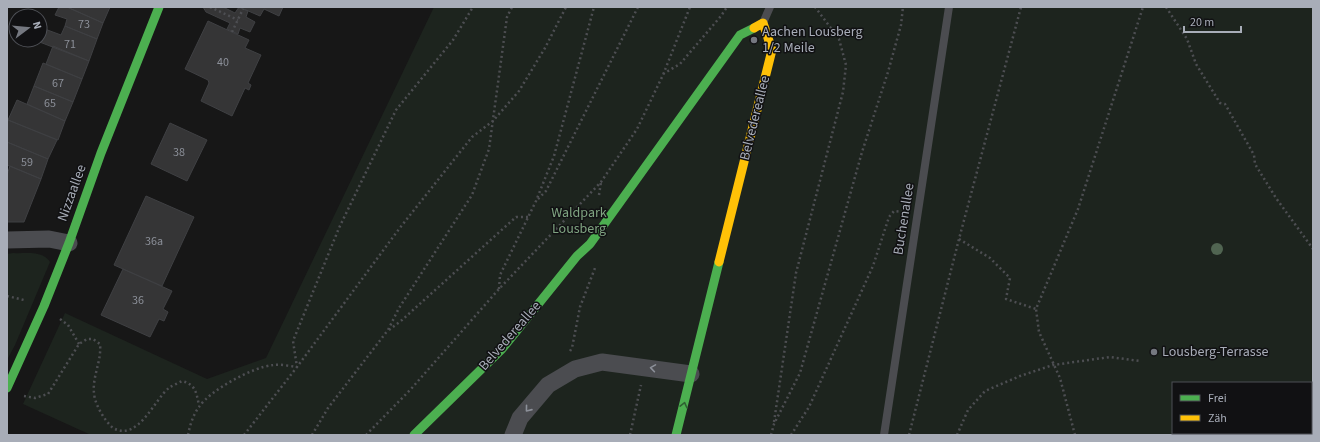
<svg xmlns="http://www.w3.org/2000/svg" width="1320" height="442" viewBox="0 0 1320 442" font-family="'Source Sans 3',sans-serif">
<rect width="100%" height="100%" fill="#171717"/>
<path fill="#1d241e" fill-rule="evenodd" d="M434 7H1313V435H91L23 404 65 313 207 379 266 358ZM1173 383H1311V433H1173Z
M13 253C25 254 43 250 50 262L15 345 7 360V254Z"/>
<path fill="#353536" stroke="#3f4043" d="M59 7H67L103 23 97 39 65 26 67 19 55 15Z
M67 7H110L103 23Z
M203 7H223L235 13 239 7 248 11 246 17 255 22 250 32 240 28 238 34 227 29 230 23 206 12Z
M239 7H283L279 16 264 9 260 16Z
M208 21 249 40 245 48 261 55 248 83 251 85 249 90 245 88 232 116 201 101 209 83 208 80 185 69Z
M65 26 97 39 89 61 37 41 40 40V34L42 28 61 35Z
M53 46 89 61 82 79 46 64Z
M43 63 82 79 73 102 34 86Z
M34 86 73 102 65 121 27 104Z
M17 100 65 121 58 140 8 120Z
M8 120 57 140 48 159 7 142V125Z
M170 123 207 140 187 181 151 164Z
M7 142 48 159 41 179 7 165Z
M10 166 41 179 24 222H7V175Z
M146 196 194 217 162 286 114 265Z
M123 269 172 291 163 309 168 312 164 321 159 319 150 337 101 315Z"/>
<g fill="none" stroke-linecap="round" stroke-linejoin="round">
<path stroke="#4d4e52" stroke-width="2.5" stroke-dasharray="2 3" stroke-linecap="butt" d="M210 7 238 20
M1166 7 1187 39 1196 64 1220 103 1225 104 1254 155 1255 164 1276 198 1313 249
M232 32 243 9
M663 74 680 64 721 16 727 7
M599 195 601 182
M538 199 546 191 638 7
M959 239 990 258 1010 278 1006 299 1036 309
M499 289 500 275 536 201 554 156 594 7
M7 296 24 300
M60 319 68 325 79 344
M389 330 402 320 506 226 516 217H528
M570 351 572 348 580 307 595 268
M24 396 35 398 48 394 79 344 87 339H93L100 344C102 363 90 379 95 399 98 409 105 421 113 428 139 442 154 399 170 387 174 385 178 383 182 381 196 385 196 392 199 405
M774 422 796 273 843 92 846 65 839 39 815 7
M188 435C190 425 193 415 199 407 210 390 253 367 273 365 280 364 290 366 297 367L293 341 339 228 396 110 453 40 473 7
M244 435 297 367 399 229 472 137 493 121 519 91 545 48 566 7
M312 435 328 408 388 330 399 308 472 195 489 149 507 17 512 7
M366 435 411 389 499 289 601 182 637 129 663 75 690 7
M630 435 641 385
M771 435 774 424 800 373 862 152 888 72 901 25 903 7
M791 435 809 407 873 266 889 217 894 211 904 212
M909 435 959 239 1021 7
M957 435 968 410 985 391 1020 376 1053 365 1110 357 1140 361
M1075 435 1060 378 1039 332 1036 309 1078 209 1143 7"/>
<path stroke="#4b4c50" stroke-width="8" d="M763 23 770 7
M884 435 949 7"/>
<path stroke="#4b4c50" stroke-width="17" d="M7 240 49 239 69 243
M513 435 520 418 548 385 575 369 602 362 691 374"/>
<path stroke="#4caf50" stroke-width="9" d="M7 388 44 306 69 243 101 153 159 7
M414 435 502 349 577 256 590 244 740 35 754 28
M676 435 719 262"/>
<path stroke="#ffc107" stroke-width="9" d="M719 262 772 50 763 23 754 28"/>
</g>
<circle fill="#506451" cx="1217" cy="249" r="6"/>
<defs><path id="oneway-chevron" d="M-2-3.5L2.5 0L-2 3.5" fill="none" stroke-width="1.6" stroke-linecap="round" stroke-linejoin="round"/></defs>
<g stroke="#8c9099">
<use href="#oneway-chevron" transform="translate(653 368) rotate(-171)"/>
<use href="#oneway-chevron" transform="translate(528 409) rotate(129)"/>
</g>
<use stroke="#2e6032" href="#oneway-chevron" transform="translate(684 405) rotate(-76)"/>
<g fill="#757880" stroke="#111113" stroke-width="1.5">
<circle cx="754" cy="40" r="4"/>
<circle cx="1154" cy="352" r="4"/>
</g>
<g text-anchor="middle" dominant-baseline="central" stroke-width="3" stroke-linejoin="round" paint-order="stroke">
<g font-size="12" fill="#8b8f98">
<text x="84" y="24">73</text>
<text x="70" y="44">71</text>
<text x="223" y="62">40</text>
<text x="58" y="83">67</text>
<text x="50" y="103">65</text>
<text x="179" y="152">38</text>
<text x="27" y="162">59</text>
<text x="154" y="241">36a</text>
<text x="138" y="300">36</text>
</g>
<g font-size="14" fill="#a8adb8" stroke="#111113" text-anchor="start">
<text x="762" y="32">Aachen Lousberg<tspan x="762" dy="16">1/2 Meile</tspan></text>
<text x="1162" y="352">Lousberg-Terrasse</text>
</g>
<g font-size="14" fill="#a8adb8" stroke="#111113">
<text transform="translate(755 118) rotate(-76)">Belvedereallee</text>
<text transform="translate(72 193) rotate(-70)">Nizzaallee</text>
<text transform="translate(904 219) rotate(-81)">Buchenallee</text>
<text transform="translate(510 336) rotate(-49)">Belvedereallee</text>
</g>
<g font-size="14" fill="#7fa381" stroke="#111113">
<text x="579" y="213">Waldpark<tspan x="579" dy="16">Lousberg</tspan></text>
</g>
</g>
<rect width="1320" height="442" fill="none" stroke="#a8adb8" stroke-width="16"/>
<rect x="1172" y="382" width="140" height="52" fill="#111113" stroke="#4d4f55"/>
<rect x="1180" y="395" width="20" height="6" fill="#4caf50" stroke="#4d4f55"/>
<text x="1208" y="402" font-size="12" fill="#a8adb8">Frei</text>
<rect x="1180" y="415" width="20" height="6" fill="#ffc107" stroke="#4d4f55"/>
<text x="1208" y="422" font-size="12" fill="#a8adb8">Zäh</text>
<g transform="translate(28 28) rotate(74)"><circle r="19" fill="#111113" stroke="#4d4f55"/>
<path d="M0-3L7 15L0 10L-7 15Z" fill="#757880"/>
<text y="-6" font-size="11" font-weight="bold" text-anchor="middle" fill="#a8adb8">N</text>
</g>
<path d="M1184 26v6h57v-6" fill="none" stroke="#a8adb8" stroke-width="2"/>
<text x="1190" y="26" font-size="12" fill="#a8adb8" stroke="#111113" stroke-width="3" paint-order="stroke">20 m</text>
</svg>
